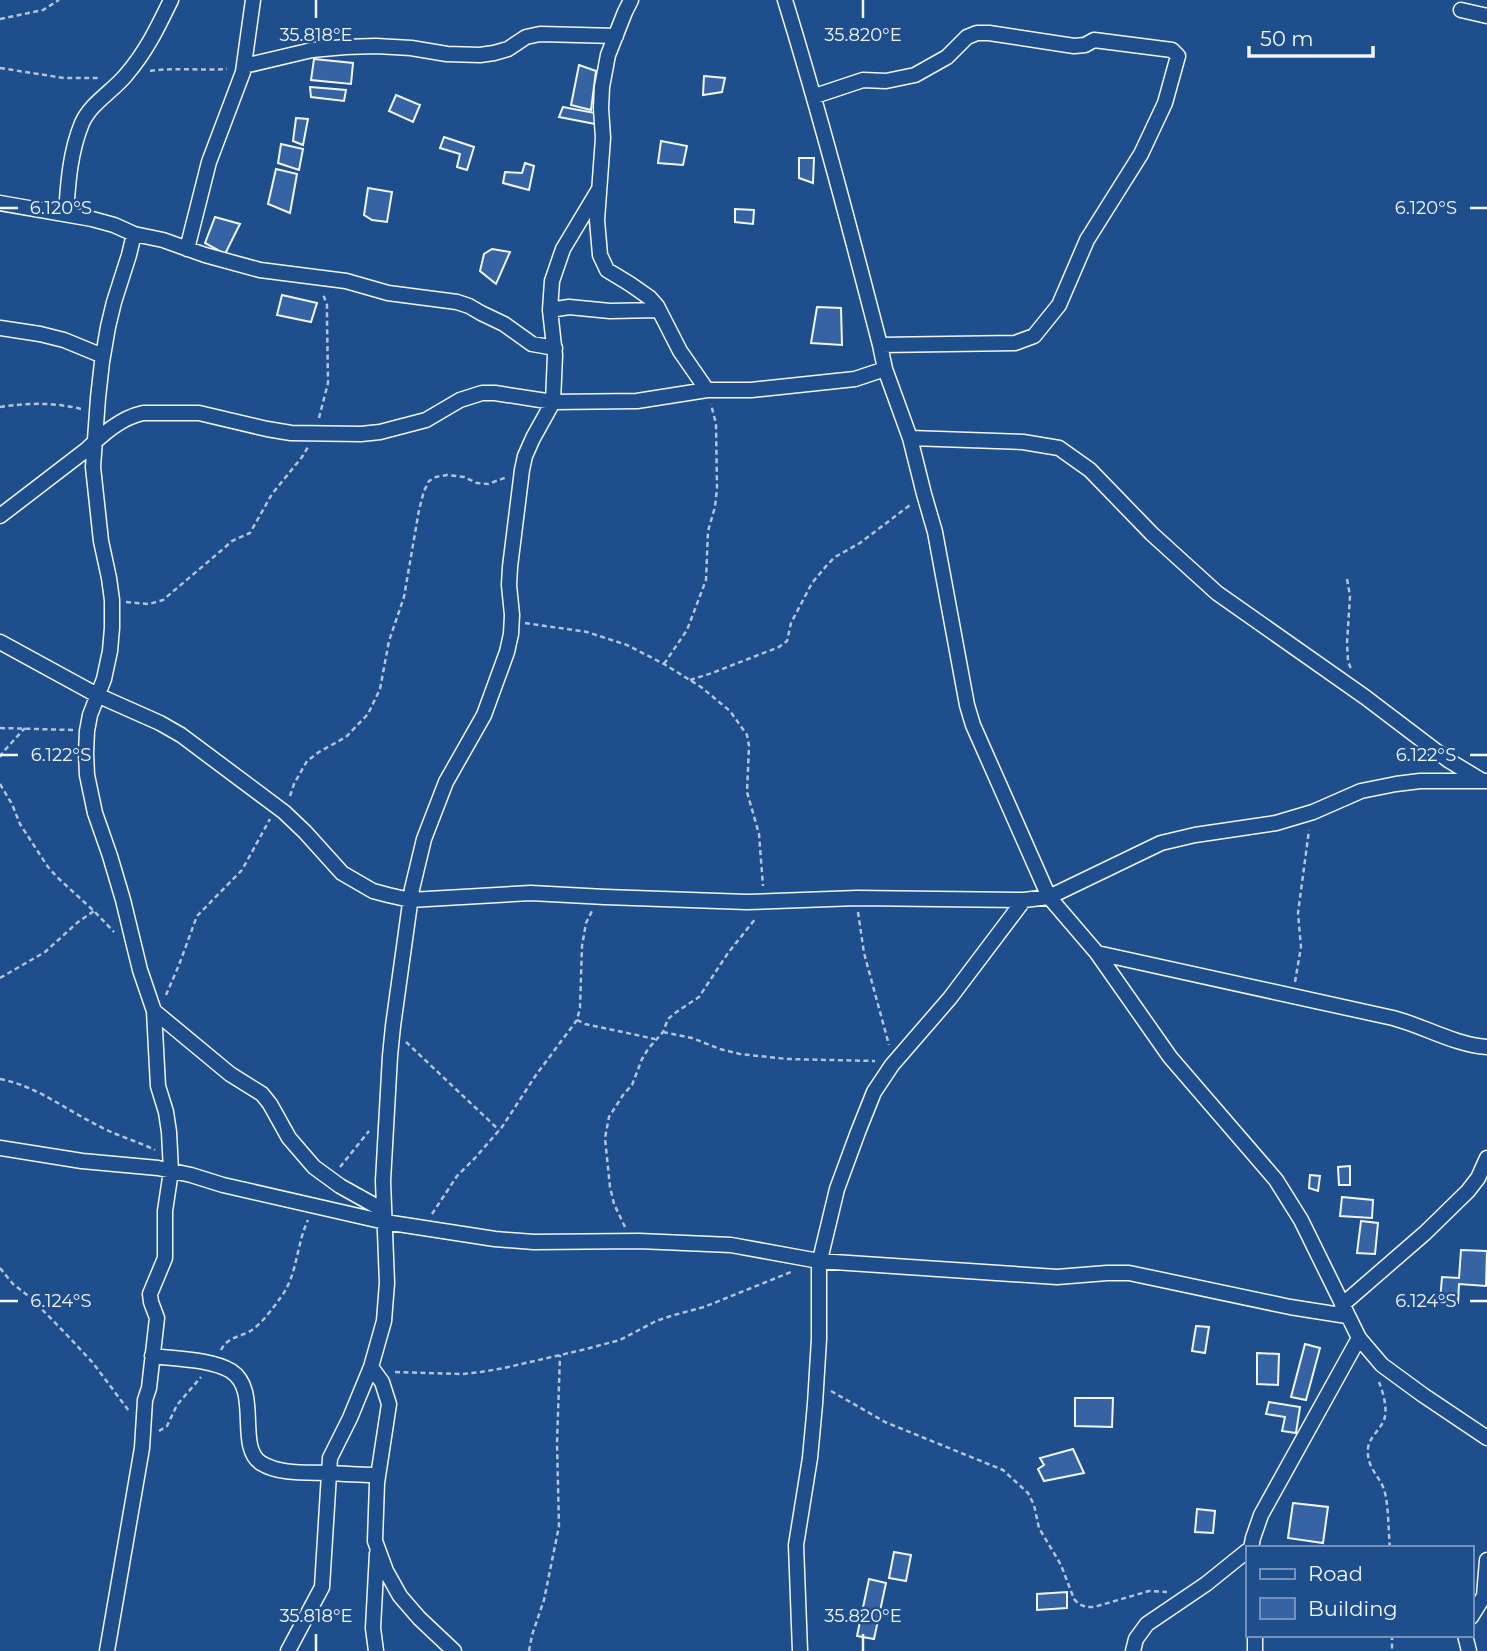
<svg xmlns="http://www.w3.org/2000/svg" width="1487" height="1651" viewBox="0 0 1487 1651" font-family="Montserrat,sans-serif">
<rect width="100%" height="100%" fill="#1f4e8c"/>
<path fill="#3563a3" stroke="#f2f6ff" stroke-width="2" d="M314 59 353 63 351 84 311 80Z
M579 65 596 71 591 110 571 105Z
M704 76 725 78 722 92 703 95Z
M310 87 346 90 344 101 311 97Z
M396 95 420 105 413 122 389 111Z
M563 107 595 113V124L559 117Z
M296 118 308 119 303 145 293 141Z
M444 137 474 147 467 170 457 167 460 154 440 148Z
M661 141 687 146 683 165 658 163Z
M281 144 303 149 299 170 278 163Z
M799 158H814L813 183 799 178Z
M525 163 534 166 529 190 503 183 505 172 522 173Z
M276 169 297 174 290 213 268 204Z
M368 188 392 192 387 222 372 220 364 215Z
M735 209 754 210 753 224 735 222Z
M215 217 240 224 225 254 205 243Z
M492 249 510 252 496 284 480 271 484 254Z
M282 295 317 303 311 322 277 315Z
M817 307 841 308 842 345 811 343Z
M1350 1166V1185H1339L1338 1167Z
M1310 1175 1320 1176 1318 1191 1309 1188Z
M1342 1197 1373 1200 1372 1218 1340 1216Z
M1361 1221 1378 1223 1375 1254 1357 1253Z
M1461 1250 1487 1251 1486 1286 1459 1284 1458 1303 1440 1302 1442 1277 1459 1278Z
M1196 1326 1209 1327 1205 1353 1192 1351Z
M1305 1344 1320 1348 1306 1400 1291 1397Z
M1257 1353 1279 1354 1278 1385 1257 1384Z
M1075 1398H1113L1112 1427 1075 1426Z
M1269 1402 1300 1407 1296 1433 1282 1431 1285 1417 1266 1414Z
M1073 1449 1084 1473 1044 1481 1038 1469 1044 1465 1040 1458Z
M1293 1503 1328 1507 1323 1543 1288 1538Z
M1197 1509 1215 1511 1213 1533 1195 1532Z
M894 1552 911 1555 906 1581 889 1578Z
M869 1579 886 1583 874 1639 857 1636Z
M1067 1592V1608L1037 1610V1594Z"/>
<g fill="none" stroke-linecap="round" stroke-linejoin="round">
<g stroke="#f2f6ff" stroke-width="17">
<path id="minor" d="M631 0 625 12 608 55 602 87 601 108 603 138 597 220 600 255 607 270 630 284 650 298 657 306 680 351 707 390
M785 0C820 114 850 229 880 345L885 369 910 438 924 494 935 532 967 705 973 725 1049 897 1097 953 1170 1057 1276 1180 1301 1220 1359 1338 1382 1365 1423 1395 1487 1438
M1461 10 1487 16
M244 66 312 50 345 47 376 46 411 48 447 54 480 55 494 53 508 49 526 37 540 34 616 36
M815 96 863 80 886 81 915 75 947 57 967 37 977 33H989L1074 46 1085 45 1094 40 1172 50 1178 56 1165 103 1141 154 1087 240 1059 305 1034 336 1015 343 880 345
M0 203 92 219 114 225 134 234 163 240 205 255 260 270 346 281 388 293 457 302 469 306 481 313 504 324 532 344 555 348
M66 214C68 183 70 152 82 123 91 103 113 91 126 75 146 52 158 27 171 0
M187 249 209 162 243 72 253 0
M550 310 569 307 610 311 659 310
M0 328 40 334 64 340 103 356
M910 438 1023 442 1059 448 1090 470 1152 534 1217 593 1365 697 1448 760 1481 780
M0 516 86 450C102 435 120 418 143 413H199L267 429 291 433 361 434 380 432 426 420 460 400 482 393H495L553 402 637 401 707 390H751L855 379 885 369
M0 642 97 695 160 723 181 735 284 812 305 832 342 873 373 891 388 895 410 900 531 893 605 897 747 902 857 898 1024 900 1049 897 1161 843 1195 835 1276 823 1313 812 1361 791 1396 784 1420 781H1487
M1097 953 1393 1018C1424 1026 1455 1045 1487 1047
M154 1011 230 1074 262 1094 270 1104 289 1138 314 1167 340 1186 383 1210
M0 1148 82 1161 158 1168 191 1175 223 1185 385 1222 495 1239 534 1242 639 1241 731 1245 819 1261 1057 1277 1107 1273H1129L1290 1307 1347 1316
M1342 1305 1425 1233 1468 1191 1478 1178 1487 1158
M152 1356C175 1359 211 1359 231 1371 261 1390 236 1447 261 1463 280 1475 309 1472 330 1473 346 1474 362 1475 378 1475
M371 1367 382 1382 389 1404 377 1483 375 1541 386 1571 400 1596 419 1618 454 1651
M1251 1548 1253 1538 1261 1515 1359 1338
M1471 1617 1484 1596 1487 1560
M1465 1635 1469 1651
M107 1651 142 1448 145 1400 149 1388 157 1318 151 1302 150 1294 165 1258V1211L171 1171 169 1132 166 1112 158 1086 154 1011 140 970 123 900 110 856 95 813 87 775 86 753 87 731 90 715 104 679 110 651 112 628V600L109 578 101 541 93 467 98 398 102 362 108 327 114 302 129 255 134 234
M288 1651 322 1587 330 1458 350 1418 371 1367 384 1321 387 1283 383 1181 390 1056 393 1026 412 889 424 839 446 782 484 715 507 652 511 634 512 615 509 585 510 567 522 470 525 456 533 438 553 402 555 355 550 310 552 281 563 249 599 189
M376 1651 373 1628 377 1553
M800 1651 796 1545 810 1458 815 1404 819 1339V1264L837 1189 858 1132 874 1092 892 1065 950 998 1024 900
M1133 1651 1136 1639 1147 1624 1206 1584 1247 1551
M1255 1651V1635"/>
</g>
<path stroke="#b3c4dc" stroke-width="2.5" stroke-dasharray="5 3.5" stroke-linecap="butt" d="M0 19 43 10 59 0
M0 68 64 78H99
M150 71C176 67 202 71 227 69
M0 407C27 403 54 402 81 409
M319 418 328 383 327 319V305L323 294
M1347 579 1350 596 1347 643 1348 661 1351 669
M126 602 149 604 163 600 223 549 232 541 250 533 272 494 302 457 308 447
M525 623 587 632 627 645 664 664 701 687 730 711 747 735 749 746 747 792 759 834 763 886
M664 664 687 630 706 580 708 531 715 507 717 488 716 424 711 404
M690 680 712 673 779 647 787 641 791 623 812 583 827 565 835 557 860 543 910 505
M0 728 73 730
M0 757 3 752 25 728
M0 784 12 804 20 824 48 867 58 878 94 911 114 932
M290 796 294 784 307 761 319 752 346 737 368 714 380 689 389 641 404 597 419 510 424 491 429 481 436 477 447 475 464 477 477 483 488 484 507 477
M858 912 864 953 889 1045
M0 978 45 952 78 922 94 911
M1295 982 1301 947 1298 913 1309 830
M166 995 179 965 197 916 242 870 270 819
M577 1020 585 1024 655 1039
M663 1032 692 1038 720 1049 740 1054 787 1059 875 1061
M406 1042 499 1130
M0 1079C37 1086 66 1110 99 1126 117 1136 137 1141 155 1150
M340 1167 369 1131
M432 1214 457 1176 475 1158 502 1127 536 1075 577 1020 580 1008 582 946 586 923 592 911
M625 1227 614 1204 610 1187 605 1138 609 1117 623 1095 632 1085 642 1059 648 1049 663 1032 668 1019 675 1013 699 997 728 953 756 918
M0 1268 13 1284 31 1298 67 1335 93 1363 129 1411
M221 1350C227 1337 241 1337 252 1330 263 1322 273 1308 281 1297 298 1274 296 1245 308 1220
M395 1372 462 1374 481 1372 504 1368 582 1350 620 1340 656 1321 674 1315 704 1307 791 1272
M1379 1382C1383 1392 1388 1409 1384 1420 1380 1430 1370 1436 1368 1448 1366 1469 1381 1476 1385 1493 1389 1510 1388 1530 1390 1548
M831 1391 885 1422 1003 1470 1028 1493 1034 1505 1039 1528 1061 1565 1074 1599 1079 1604 1086 1607H1094L1149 1591 1167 1592
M159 1431 167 1426 177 1405 201 1377
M1392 1635V1651
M529 1651 532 1635 544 1600 559 1526 557 1443 560 1355"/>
<use href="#minor" stroke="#1f4e8c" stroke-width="14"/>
</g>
<path fill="none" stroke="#f2f6ff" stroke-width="2.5" d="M316 0V18M863 0V18M0 208H18M1470 208H1487M0 755H18M1470 755H1487M0 1301H18M1470 1301H1487M316 1634V1651M863 1634V1651"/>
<g font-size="18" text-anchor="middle" fill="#f2f6ff" stroke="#1f4e8c" stroke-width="5" stroke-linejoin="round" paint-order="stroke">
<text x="316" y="41">35.818°E</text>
<text x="863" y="41">35.820°E</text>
<text x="61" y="214">6.120°S</text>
<text x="1426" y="214">6.120°S</text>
<text x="61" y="761">6.122°S</text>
<text x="1426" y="761">6.122°S</text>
<text x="61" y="1307">6.124°S</text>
<text x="1426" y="1307">6.124°S</text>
<text x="316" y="1622">35.818°E</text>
<text x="863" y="1622">35.820°E</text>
</g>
<rect x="1246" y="1546" width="228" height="91" fill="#1f4e8c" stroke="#7391ba" stroke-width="2"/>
<rect x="1260" y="1569" width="35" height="10" fill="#1f4e8c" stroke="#7391ba" stroke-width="2"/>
<text x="1308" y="1581" font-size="21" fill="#f2f6ff">Road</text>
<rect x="1260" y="1598" width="35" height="21" fill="#3563a3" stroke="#7391ba" stroke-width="2"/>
<text x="1308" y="1616" font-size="21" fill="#f2f6ff">Building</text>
<path d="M1249 46v10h124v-10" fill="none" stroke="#f2f6ff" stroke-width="3.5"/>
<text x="1260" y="46" font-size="21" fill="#f2f6ff" stroke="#1f4e8c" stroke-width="5" paint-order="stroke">50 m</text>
</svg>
